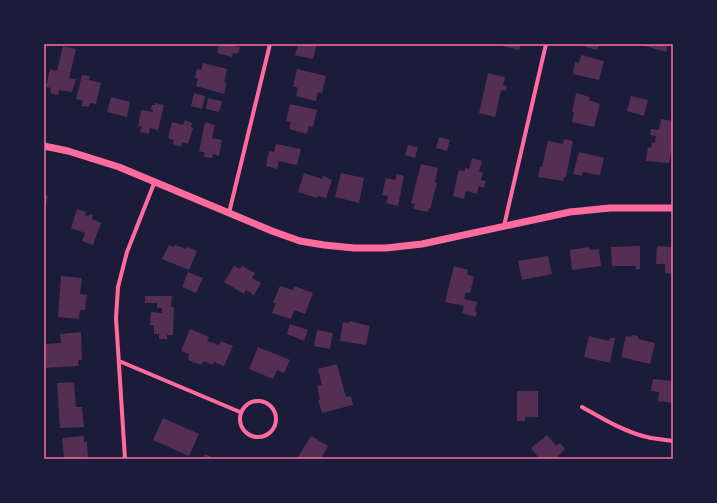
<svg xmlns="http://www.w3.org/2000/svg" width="717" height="503" viewBox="0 0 717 503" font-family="'PT Sans Narrow',sans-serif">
<rect width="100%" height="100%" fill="#1b1b3a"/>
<path fill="#542f53" d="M219 44H236L235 46 240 47 238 54 233 53 232 57 217 53Z
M296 44H317L313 59 295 55 298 46 296 45Z
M495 44H521L519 50Z
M587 44H599L597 50 586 47Z
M638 44H668L666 52Z
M63 46 76 49 69 78 76 79 72 92 59 90 58 95 50 93 51 88 46 87 50 69 57 71Z
M581 55 604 61 599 80 573 74 575 62 579 63Z
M203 63 227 69 224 82 227 83 224 94 196 86 198 79 195 78 197 69 201 70Z
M297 69 326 76 322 93 318 92 316 101 296 96 298 88 293 86Z
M488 73 505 77 503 85 507 86 506 91 501 90 495 117 479 113Z
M82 75 90 76 89 80 101 83 96 104 90 103 89 107 81 106 83 101 76 99Z
M194 93 205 96 202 109 191 106Z
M576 93 590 97 589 100 600 104 594 127 572 122 574 112H572Z
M631 96 648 100 644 116 627 111Z
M111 97 130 102 127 117 107 112Z
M208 98 222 101 219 112 206 109Z
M155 103 164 105 158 130 150 128 149 134 140 132 142 127 138 126 141 110 153 112V110H151L152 105H155Z
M290 104 317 110 313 127 309 126 307 134 289 129 291 122 286 121Z
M661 119 673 121V143L669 163 646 161 648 147 651 148 652 143H655L656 136 650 135 651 129 659 130Z
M185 120 192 123 191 127 193 128 188 144 182 142 181 147 173 144 174 140 168 138 172 122 183 125Z
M205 122 215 125 212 138 222 140 219 156 213 154 212 158 204 157 205 153 199 151Z
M439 137 450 140 447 151 436 148Z
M564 139 573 141 566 177H564L563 181 538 177 540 167H542L548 141 563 144Z
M276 144 301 149 297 165 279 161 277 169 266 166 269 151 274 152Z
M408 145 418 147 415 158 405 155Z
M579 152 604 158 600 175 597 174V175L583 172 582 176 573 174Z
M472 158 482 161 479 172H483L481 180 486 181 484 188 479 186 477 194 466 191 464 199 453 196 459 170 465 171V168L469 169Z
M421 164 438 168 435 182 437 183 430 209 429 208 428 212 413 209 415 204 411 203Z
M304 173 322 179 323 176 332 180 326 198 318 196 317 198 298 192Z
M341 173 364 178 359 203 335 197Z
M397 174 404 176 398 206 386 203 388 196 382 195 386 178 395 180Z
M44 195 48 196 45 210H44Z
M77 209 86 212 85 215 88 216 89 214 93 215 92 219 101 223 93 245 82 241 85 233 71 228Z
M169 245 174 247 175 245 186 249 187 247 197 251 189 270 162 259Z
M640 246V269L636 270V266H612L611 247Z
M657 246 673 247V274L665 273V264H656Z
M589 247 590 250 599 249 601 266 572 270 570 250Z
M548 256 552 274 522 280 518 261Z
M234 266 240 269 242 266 255 273 252 278 261 283 254 295 246 290 244 294 224 282Z
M454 266 468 270 467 274 474 277 470 293 466 292 464 299 477 302 475 311 477 312 476 317 462 313 464 306 445 302Z
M188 272 203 278 196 293 182 287Z
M61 276 82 278 80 294 87 295 85 310H80L79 319 58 317Z
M280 286 293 290 294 286 313 293 305 314 294 310 291 319 272 313 276 303H273Z
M145 296H172L171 307H174L173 335H167V339H159V334H154V325H150L151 312 162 313V308H157V303H145Z
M349 321 370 326 366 345 340 341 343 322 349 323Z
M290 324 308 330 304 341 287 334Z
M190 329 209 337 207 341 219 345 221 341 233 346 224 366 214 362 213 365 204 361 201 365 188 360 189 354 181 351Z
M317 330 333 333 330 349 314 346Z
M81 332 82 360H78L79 366 44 368V344L61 343 60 334Z
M632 335 638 336V339L655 343 650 364 621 357 626 336 631 337Z
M589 336 609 341 610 338H615L610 363 584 357Z
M258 347 290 360 284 373 277 370 273 379 249 369Z
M337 364 346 397 351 396 353 405 322 413 318 400H320L317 386 322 385 318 369Z
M653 379 673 381V403L658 401 659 392 651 391Z
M74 382 76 407H82L84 427 60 428 57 383Z
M517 391H538V417H525V421H517Z
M163 418 199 434 189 456 153 440Z
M547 435 556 446 560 443 565 449 555 459H536L538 457 531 448Z
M84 436V442H87L88 457H85L86 459H64L62 438Z
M311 436 328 446 321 459H297Z
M205 454 216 459H203Z"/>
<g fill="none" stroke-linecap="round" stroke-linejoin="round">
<path stroke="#ff6b9d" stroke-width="4" d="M229 213 270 44
M504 226 546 44
M119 361 240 412
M240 419a18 18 0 1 1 36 0a18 18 0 1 1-36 0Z
M582 407C603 419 626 433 651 438 658 439 666 440 673 441
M125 459 116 318 118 287 127 252 155 181"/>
<path stroke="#ff6b9d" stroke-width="7" d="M44 146 68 151 119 167 272 231 300 241 324 245 354 248H386L422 244 570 212 610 208H673"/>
</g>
<rect width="717" height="503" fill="none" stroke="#1b1b3a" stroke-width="90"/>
<rect x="45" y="45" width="627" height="413" fill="none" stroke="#ff6b9d" stroke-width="1.5"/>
</svg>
